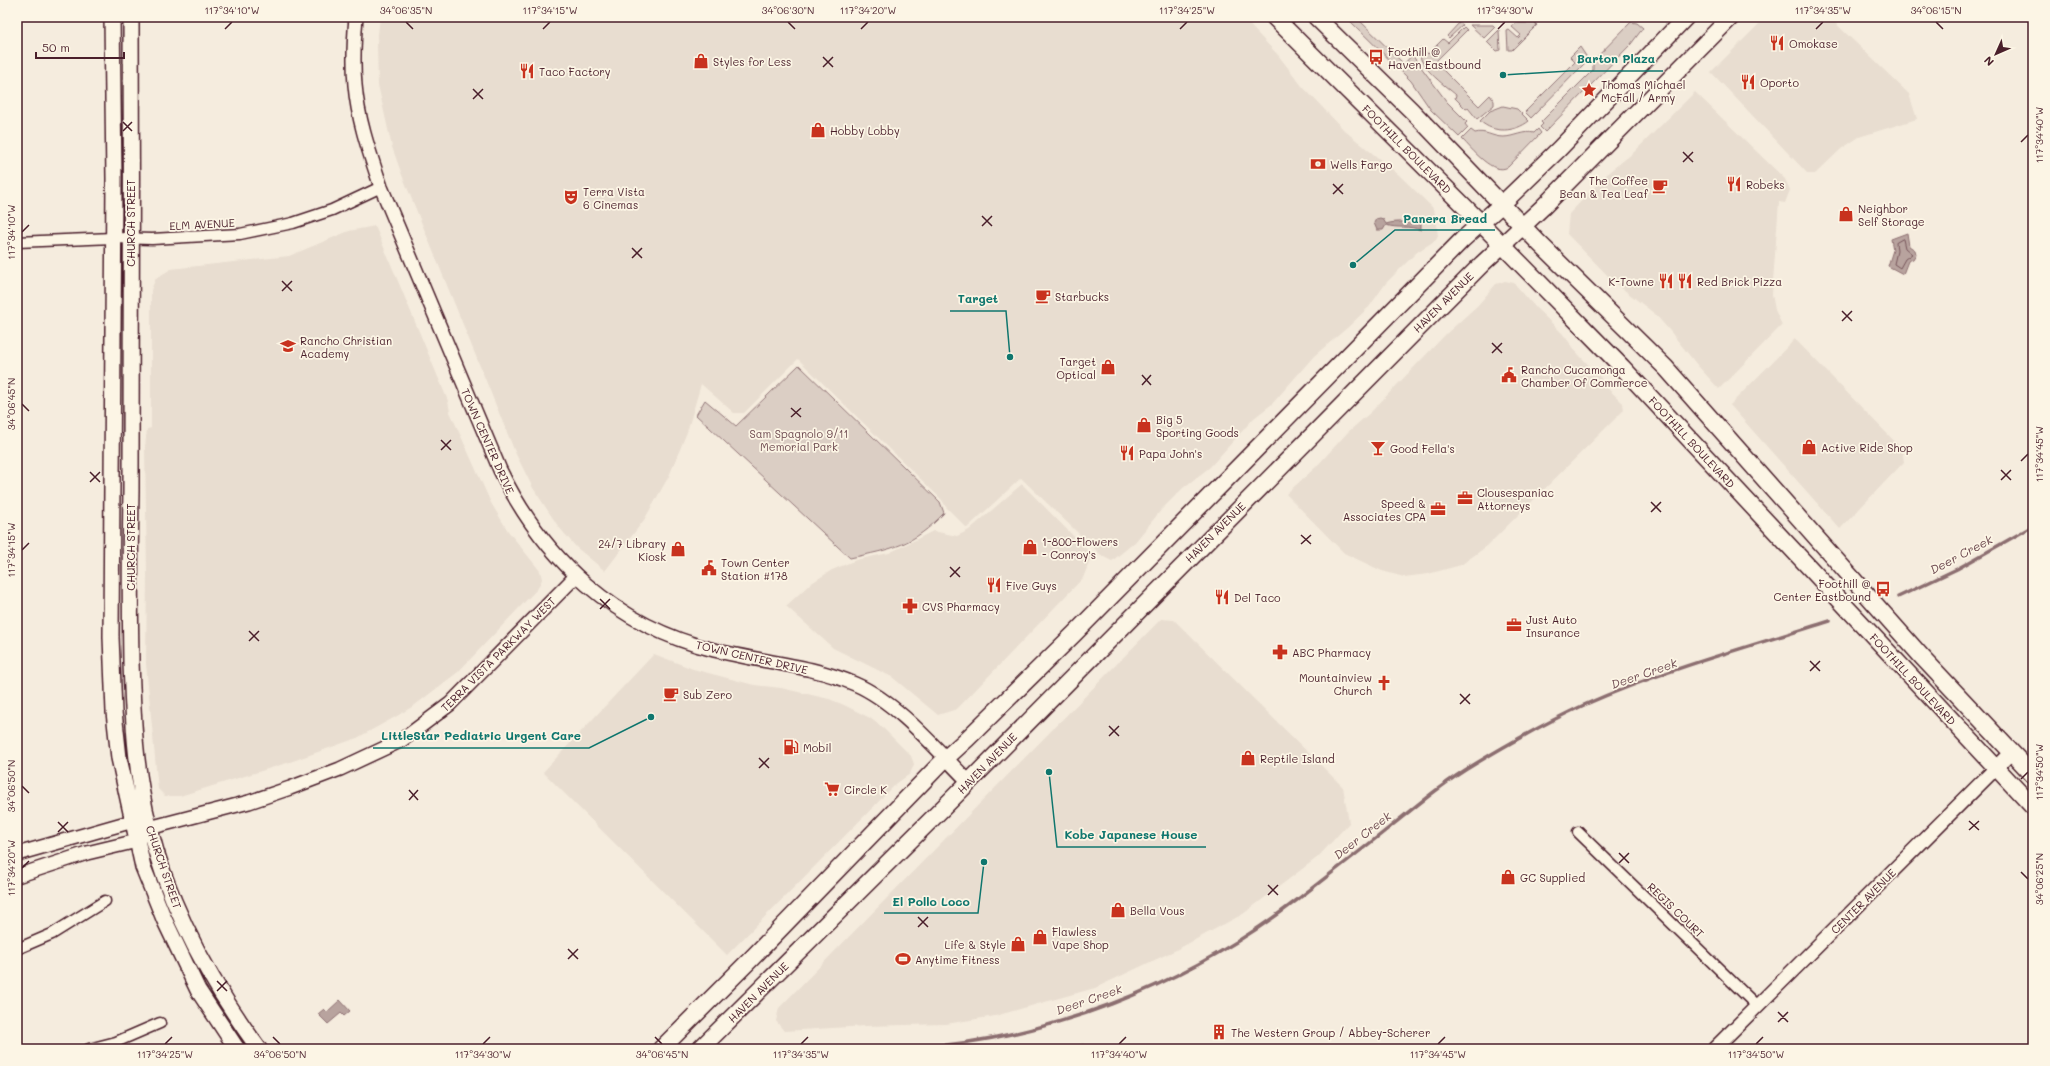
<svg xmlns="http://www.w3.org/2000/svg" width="2050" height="1066" viewBox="0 0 2050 1066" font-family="Mali,sans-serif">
<rect width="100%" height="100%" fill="#f5ecde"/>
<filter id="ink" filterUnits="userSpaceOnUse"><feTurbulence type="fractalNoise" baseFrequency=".025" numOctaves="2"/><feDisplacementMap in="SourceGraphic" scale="8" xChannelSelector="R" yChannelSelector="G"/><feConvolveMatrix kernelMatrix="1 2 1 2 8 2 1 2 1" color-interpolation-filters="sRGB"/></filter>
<g filter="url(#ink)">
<path fill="#e8ddd0" d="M380 17H1242L1278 55 1302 86 1345 131 1399 175 1432 207 1435 213 1438 236 1436 240 1417 252 1386 283 1369 307 1347 328 1314 356 1272 404 1254 418 1210 467 1183 488 1162 509 1135 542 1112 561 1102 556 1021 478 967 528 946 507 942 500 798 359 744 413H734L701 384 687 432 669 476 644 520 605 571 576 547 558 526 533 488 515 452 402 175 392 147 378 85 377 43Z
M1766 17H1829L1909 94 1917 119 1859 137 1841 149 1815 174H1808L1711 72Z
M1695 92 1785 179 1790 190 1785 203 1779 202 1772 294 1775 310 1782 325 1719 389 1698 366 1670 331 1655 314 1614 282 1567 234 1569 214 1610 171 1632 154Z
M375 226 448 401 450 412 491 503 508 531 540 571 542 579 538 588 458 672 415 705 397 716 357 738 290 762 180 796H165L158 789 146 664 147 575 145 447 147 429 151 428V290L156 278 171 269 289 256 349 231Z
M1505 281 1514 283 1536 308 1562 333 1579 355 1601 378 1603 384 1623 403 1624 410 1487 546 1461 565 1428 574 1404 577 1382 571 1344 553 1286 494 1316 467 1348 432 1371 412 1446 334 1478 305 1496 284Z
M1795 339 1902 449 1904 462 1840 529 1730 405Z
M1022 484 1092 555 1083 578 957 709 938 715 892 677 833 648 786 606 810 584 832 570 856 560 889 553 933 531 957 536 969 530Z
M1161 619 1174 620 1343 787 1349 823 1318 857 1243 914 1176 950 1095 988 995 1016 946 1024 865 1026 784 1031 776 1021 779 1008Z
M654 654 693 669 754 685 781 688 829 699 844 705 870 718 882 727 911 756 914 764 910 774 897 783 727 955 543 772Z
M1084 1043 1089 1049H1063Z"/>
<path fill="#dbcec4" stroke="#927678" d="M1346 17H1356L1404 64 1412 55 1447 102 1467 122 1465 124 1468 128 1459 137 1431 110 1411 81Z
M1453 17 1463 25 1449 38 1447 36 1459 23Z
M1631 22 1637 23 1643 28 1631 44 1545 132 1540 127 1543 124 1541 122 1593 70V61Z
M1515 23H1535L1537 25 1512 50H1508L1507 31 1509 30 1518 38 1521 35 1512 27Z
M1470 25H1493L1495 27 1484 38Z
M1464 27 1467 30 1435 62 1479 106 1490 95 1494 101V105L1477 119 1468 108 1466 109 1455 98 1456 95C1446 86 1412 63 1421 47L1428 54 1443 39 1448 43Z
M1499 30 1500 50 1496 51 1487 42Z
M1580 47 1586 56 1584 64 1531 118 1525 112 1575 62 1570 57Z
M1503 106 1517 109 1529 121C1515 132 1494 134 1480 121L1490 111Z
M1538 129 1541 133 1508 167C1493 176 1472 149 1462 139L1471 130 1475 133C1485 130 1492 137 1503 137 1514 137 1524 130 1534 133Z
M799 365 940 502 944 513C913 546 892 549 850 558L696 415 705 400 736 426Z"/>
<path fill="#b8a39e" stroke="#8c6e70" d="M1380 218 1383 219 1386 224C1398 220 1408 224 1421 219V230C1409 225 1398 229 1386 225L1383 230H1377L1374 223 1376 219Z
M1907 233 1909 246 1915 250 1916 254 1913 259 1908 261 1903 274 1888 266 1893 250 1891 239Z
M340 1000 350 1011 344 1016 341 1013 328 1024 318 1014 324 1009 327 1012Z"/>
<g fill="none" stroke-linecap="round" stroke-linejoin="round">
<path stroke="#765459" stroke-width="1" d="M1903 239 1905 248 1912 254 1905 259 1900 268 1894 264 1897 251 1896 243Z"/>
<path stroke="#8c6e70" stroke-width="3.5" d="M1898 597 1957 569 2033 526
M904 1049C1046 1041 1185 986 1297 900 1330 874 1363 849 1395 823 1421 802 1446 781 1475 764 1510 743 1547 722 1584 705 1663 670 1748 647 1830 621"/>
<g stroke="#4a1f2b" stroke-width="13">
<path id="minor" d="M17 242 113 238 152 239 240 234 293 223 332 210 381 187
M1578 832 1757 1006
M17 949 52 934 105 901
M89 1049 116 1042 160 1023"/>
</g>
<g stroke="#4a1f2b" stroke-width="16">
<path id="tertiary" d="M356 17C354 40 353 63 355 85 358 121 370 154 381 187L500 470C544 560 616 626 714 650 761 662 811 665 855 684 897 702 937 750 969 782
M17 854 133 821 142 825
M17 876 87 853 137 841 149 828 249 802 290 788 340 769 402 740 450 704 576 576
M1714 1049 2011 753"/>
</g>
<g stroke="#4a1f2b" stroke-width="18">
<path id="secondary" d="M112 17 114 179 111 637 114 712 119 758 143 867 164 919 198 990 237 1049
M131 17C132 175 131 333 131 491 130 548 130 605 131 662 133 717 135 772 149 826 169 907 210 982 259 1049"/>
</g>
<g stroke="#4a1f2b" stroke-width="19">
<path id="primary" d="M1274 17 1465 207 1622 367 2033 807
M1316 17 1412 111 1539 243 1666 368 1922 657 2033 775
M661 1049 750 960 945 759 967 739 1074 634 1462 240 1502 204 1559 149 1686 17
M700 1049 951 800 1482 264 1543 207 1731 17"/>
</g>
<use href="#minor" stroke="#fcf5e5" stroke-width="10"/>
<use href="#tertiary" stroke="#fcf5e5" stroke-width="13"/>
<use href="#secondary" stroke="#fcf5e5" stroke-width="15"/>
<use href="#primary" stroke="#fcf5e5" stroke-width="16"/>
</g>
</g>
<path fill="none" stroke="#4a1f2b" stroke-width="1.5" d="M406 22 413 29M788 22 795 29M1936 22 1943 29M225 29 232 22M543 29 550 22M861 29 868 22M1180 29 1187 22M1498 29 1505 22M1816 29 1823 22M823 57 833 67M823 67 833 57M473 89 483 99M473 99 483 89M123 122 132 131M123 131 132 122M2021 142 2028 135M1683 152 1693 162M1683 162 1693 152M1333 184 1343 194M1333 194 1343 184M982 216 992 226M982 226 992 216M22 232 29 225M632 248 642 258M632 258 642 248M282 281 292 291M282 291 292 281M1842 311 1852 321M1842 321 1852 311M1492 343 1502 353M1492 353 1502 343M1142 375 1151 385M1142 385 1151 375M22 404 29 411M791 408 801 417M791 417 801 408M441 440 451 450M441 450 451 440M2021 461 2028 454M2001 470 2011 480M90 472 100 482M2001 480 2011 470M90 482 100 472M1651 502 1661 512M1651 512 1661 502M1301 535 1311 544M1301 544 1311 535M22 550 29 543M950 567 960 577M950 577 960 567M600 599 610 609M600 609 610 599M249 631 259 641M249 641 259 631M1810 661 1820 671M1810 671 1820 661M1460 694 1470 704M1460 704 1470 694M1109 726 1119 736M1109 736 1119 726M759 758 769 768M759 768 769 758M2021 779 2028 772M22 786 29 793M409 790 418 800M409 800 418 790M1969 821 1979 830M58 822 68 832M1969 830 1979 821M58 832 68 822M1619 853 1629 863M1619 863 1629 853M22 868 29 861M2021 872 2028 879M1268 885 1278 895M1268 895 1278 885M918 917 928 927M918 927 928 917M568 949 578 959M568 959 578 949M217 981 227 991M217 991 227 981M1778 1012 1788 1022M1778 1022 1788 1012M273 1037 280 1044M655 1037 662 1044M165 1044 172 1037M483 1044 490 1037M801 1044 808 1037M1119 1044 1126 1037M1438 1044 1445 1037M1756 1044 1763 1037"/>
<defs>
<g id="restaurant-bare" transform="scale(1.2)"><path d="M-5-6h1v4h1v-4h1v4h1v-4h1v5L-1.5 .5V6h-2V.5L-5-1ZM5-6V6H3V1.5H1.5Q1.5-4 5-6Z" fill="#c8321e" stroke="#fcf5e5" stroke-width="2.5" paint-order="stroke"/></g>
<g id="bus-bare" transform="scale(1.2)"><path d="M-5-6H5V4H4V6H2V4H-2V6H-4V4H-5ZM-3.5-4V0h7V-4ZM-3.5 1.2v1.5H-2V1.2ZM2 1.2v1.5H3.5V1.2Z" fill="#c8321e" stroke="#fcf5e5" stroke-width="2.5" paint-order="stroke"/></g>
<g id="shop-bare" transform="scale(1.2)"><path d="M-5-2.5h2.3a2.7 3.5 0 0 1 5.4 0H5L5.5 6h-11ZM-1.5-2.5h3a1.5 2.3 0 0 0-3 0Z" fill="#c8321e" stroke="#fcf5e5" stroke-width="2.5" paint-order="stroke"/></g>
<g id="sight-bare" transform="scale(1.2)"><path d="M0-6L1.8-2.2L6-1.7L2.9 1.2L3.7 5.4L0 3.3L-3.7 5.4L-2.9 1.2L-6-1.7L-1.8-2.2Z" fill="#c8321e" stroke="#fcf5e5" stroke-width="2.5" paint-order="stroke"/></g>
<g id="bank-bare" transform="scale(1.2)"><path d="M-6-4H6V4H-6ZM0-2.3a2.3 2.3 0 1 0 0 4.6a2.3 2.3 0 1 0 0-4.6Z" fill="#c8321e" stroke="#fcf5e5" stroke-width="2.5" paint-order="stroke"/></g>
<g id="cafe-bare" transform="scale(1.2)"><path d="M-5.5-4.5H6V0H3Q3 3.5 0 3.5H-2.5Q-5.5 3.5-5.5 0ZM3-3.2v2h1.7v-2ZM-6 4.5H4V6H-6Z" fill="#c8321e" stroke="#fcf5e5" stroke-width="2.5" paint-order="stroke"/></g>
<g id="theatre-bare" transform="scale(1.2)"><path d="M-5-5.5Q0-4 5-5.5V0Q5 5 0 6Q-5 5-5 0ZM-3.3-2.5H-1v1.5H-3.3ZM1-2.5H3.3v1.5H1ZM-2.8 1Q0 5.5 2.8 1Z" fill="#c8321e" stroke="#fcf5e5" stroke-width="2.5" paint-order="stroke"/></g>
<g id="school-bare" transform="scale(1.2)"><path d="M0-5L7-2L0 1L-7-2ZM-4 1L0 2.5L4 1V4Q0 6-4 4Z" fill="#c8321e" stroke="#fcf5e5" stroke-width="2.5" paint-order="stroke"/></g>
<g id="civic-bare" transform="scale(1.2)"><path d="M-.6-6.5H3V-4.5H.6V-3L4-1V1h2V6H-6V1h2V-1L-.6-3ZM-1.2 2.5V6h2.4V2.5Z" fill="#c8321e" stroke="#fcf5e5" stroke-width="2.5" paint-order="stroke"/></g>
<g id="bar-bare" transform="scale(1.2)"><path d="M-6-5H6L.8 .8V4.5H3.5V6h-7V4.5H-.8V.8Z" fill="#c8321e" stroke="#fcf5e5" stroke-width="2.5" paint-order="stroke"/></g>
<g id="office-bare" transform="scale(1.2)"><path d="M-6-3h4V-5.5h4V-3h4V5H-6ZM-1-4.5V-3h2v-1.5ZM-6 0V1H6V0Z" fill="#c8321e" stroke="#fcf5e5" stroke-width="2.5" paint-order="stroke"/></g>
<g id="pharmacy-bare" transform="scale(1.2)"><path d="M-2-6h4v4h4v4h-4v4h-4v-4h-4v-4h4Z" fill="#c8321e" stroke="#fcf5e5" stroke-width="2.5" paint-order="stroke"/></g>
<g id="church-bare" transform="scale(1.2)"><path d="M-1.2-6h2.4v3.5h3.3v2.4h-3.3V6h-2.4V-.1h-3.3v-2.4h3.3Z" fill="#c8321e" stroke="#fcf5e5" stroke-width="2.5" paint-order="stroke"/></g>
<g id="fuel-bare" transform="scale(1.2)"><path d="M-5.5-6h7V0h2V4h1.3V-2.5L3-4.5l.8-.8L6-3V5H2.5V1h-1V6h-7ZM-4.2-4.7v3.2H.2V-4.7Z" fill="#c8321e" stroke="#fcf5e5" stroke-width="2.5" paint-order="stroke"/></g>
<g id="supermarket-bare" transform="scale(1.2)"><path d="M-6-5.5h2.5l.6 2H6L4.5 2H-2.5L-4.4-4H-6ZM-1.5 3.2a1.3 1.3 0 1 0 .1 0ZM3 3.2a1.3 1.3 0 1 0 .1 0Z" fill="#c8321e" stroke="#fcf5e5" stroke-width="2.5" paint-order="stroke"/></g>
<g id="stadium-bare" transform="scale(1.2)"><path d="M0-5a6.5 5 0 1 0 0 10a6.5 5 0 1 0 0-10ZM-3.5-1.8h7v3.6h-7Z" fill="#c8321e" stroke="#fcf5e5" stroke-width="2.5" paint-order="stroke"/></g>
<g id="building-bare" transform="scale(1.2)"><path d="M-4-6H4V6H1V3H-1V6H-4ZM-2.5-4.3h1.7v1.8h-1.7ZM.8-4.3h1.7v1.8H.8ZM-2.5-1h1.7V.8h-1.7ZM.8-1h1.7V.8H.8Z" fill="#c8321e" stroke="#fcf5e5" stroke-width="2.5" paint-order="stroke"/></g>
</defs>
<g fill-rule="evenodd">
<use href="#restaurant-bare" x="1777" y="43"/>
<use href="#bus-bare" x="1376" y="57"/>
<use href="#shop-bare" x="701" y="61"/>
<use href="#restaurant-bare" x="527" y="71"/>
<use href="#restaurant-bare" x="1748" y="82"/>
<use href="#sight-bare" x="1589" y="90"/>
<use href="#shop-bare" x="818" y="130"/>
<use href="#bank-bare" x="1318" y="164"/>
<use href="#restaurant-bare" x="1734" y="184"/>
<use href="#cafe-bare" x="1660" y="186"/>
<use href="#theatre-bare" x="571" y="197"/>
<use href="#shop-bare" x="1846" y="214"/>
<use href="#restaurant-bare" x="1666" y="281"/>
<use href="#restaurant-bare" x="1685" y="281"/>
<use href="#cafe-bare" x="1043" y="296"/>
<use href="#school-bare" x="288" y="346"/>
<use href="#shop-bare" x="1108" y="367"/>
<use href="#civic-bare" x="1509" y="375"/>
<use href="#shop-bare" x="1144" y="425"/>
<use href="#shop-bare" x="1809" y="447"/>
<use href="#bar-bare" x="1378" y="448"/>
<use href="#restaurant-bare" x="1127" y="453"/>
<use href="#office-bare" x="1465" y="498"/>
<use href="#office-bare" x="1438" y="509"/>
<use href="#shop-bare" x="1030" y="547"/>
<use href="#shop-bare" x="678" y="549"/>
<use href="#civic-bare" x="709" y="568"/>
<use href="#restaurant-bare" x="994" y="585"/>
<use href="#bus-bare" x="1883" y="589"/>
<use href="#restaurant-bare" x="1222" y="597"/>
<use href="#pharmacy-bare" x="910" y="606"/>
<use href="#office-bare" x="1514" y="625"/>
<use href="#pharmacy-bare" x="1280" y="652"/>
<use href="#church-bare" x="1384" y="683"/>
<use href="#cafe-bare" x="671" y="694"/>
<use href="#fuel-bare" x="791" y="747"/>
<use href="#shop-bare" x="1248" y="758"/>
<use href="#supermarket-bare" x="832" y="789"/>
<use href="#shop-bare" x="1508" y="877"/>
<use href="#shop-bare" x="1118" y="910"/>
<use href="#shop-bare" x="1040" y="937"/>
<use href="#shop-bare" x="1018" y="944"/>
<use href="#stadium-bare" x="903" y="959"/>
<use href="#building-bare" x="1219" y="1032"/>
</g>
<g text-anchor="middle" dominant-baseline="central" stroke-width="3.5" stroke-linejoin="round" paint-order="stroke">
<g font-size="11" fill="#4a1f2b" stroke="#fcf5e5" text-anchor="start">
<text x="1789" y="43">Omokase</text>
<text x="1388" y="51">Foothill @<tspan x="1388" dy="13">Haven Eastbound</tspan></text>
<text x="713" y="61">Styles for Less</text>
<text x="539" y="71">Taco Factory</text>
<text x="1760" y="82">Oporto</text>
<text x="1601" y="84">Thomas Michael<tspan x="1601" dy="13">McFall / Army</tspan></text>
<text x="830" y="130">Hobby Lobby</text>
<text x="1330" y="164">Wells Fargo</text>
<text x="1648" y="180" text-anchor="end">The Coffee<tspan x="1648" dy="13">Bean &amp; Tea Leaf</tspan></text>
<text x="1746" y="184">Robeks</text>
<text x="583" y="191">Terra Vista<tspan x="583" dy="13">6 Cinemas</tspan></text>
<text x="1858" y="208">Neighbor<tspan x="1858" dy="13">Self Storage</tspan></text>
<text x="1654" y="281" text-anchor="end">K-Towne</text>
<text x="1697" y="281">Red Brick Pizza</text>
<text x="1055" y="296">Starbucks</text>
<text x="300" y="340">Rancho Christian<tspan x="300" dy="13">Academy</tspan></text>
<text x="1096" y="361" text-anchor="end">Target<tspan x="1096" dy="13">Optical</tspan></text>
<text x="1521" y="369">Rancho Cucamonga<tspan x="1521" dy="13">Chamber Of Commerce</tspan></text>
<text x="1156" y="419">Big 5<tspan x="1156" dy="13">Sporting Goods</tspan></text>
<text x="1821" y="447">Active Ride Shop</text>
<text x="1390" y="448">Good Fella's</text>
<text x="1139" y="453">Papa John's</text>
<text x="1477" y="492">Clousespaniac<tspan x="1477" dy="13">Attorneys</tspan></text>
<text x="1426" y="503" text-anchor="end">Speed &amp;<tspan x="1426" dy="13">Associates CPA</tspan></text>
<text x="1042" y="541">1-800-Flowers<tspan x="1042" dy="13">- Conroy's</tspan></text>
<text x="666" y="543" text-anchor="end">24/7 Library<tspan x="666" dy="13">Kiosk</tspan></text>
<text x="721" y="562">Town Center<tspan x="721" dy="13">Station #178</tspan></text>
<text x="1871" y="583" text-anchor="end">Foothill @<tspan x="1871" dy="13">Center Eastbound</tspan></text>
<text x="1006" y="585">Five Guys</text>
<text x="1234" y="597">Del Taco</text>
<text x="922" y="606">CVS Pharmacy</text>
<text x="1526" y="619">Just Auto<tspan x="1526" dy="13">Insurance</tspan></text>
<text x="1292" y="652">ABC Pharmacy</text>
<text x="1372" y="677" text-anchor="end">Mountainview<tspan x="1372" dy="13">Church</tspan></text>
<text x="683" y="694">Sub Zero</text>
<text x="803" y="747">Mobil</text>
<text x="1260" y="758">Reptile Island</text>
<text x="844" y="789">Circle K</text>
<text x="1520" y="877">GC Supplied</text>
<text x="1130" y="910">Bella Vous</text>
<text x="1052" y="931">Flawless<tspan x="1052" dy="13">Vape Shop</tspan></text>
<text x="1006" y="944" text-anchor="end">Life &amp; Style</text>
<text x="915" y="959">Anytime Fitness</text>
<text x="1231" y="1032">The Western Group / Abbey-Scherer</text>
</g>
<g font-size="11" fill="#4a1f2b" stroke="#fcf5e5">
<text transform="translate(1407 149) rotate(45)">FOOTHILL BOULEVARD</text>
<text transform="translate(130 223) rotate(-90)">CHURCH STREET</text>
<text transform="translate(202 224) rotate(-3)">ELM AVENUE</text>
<text transform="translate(1443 302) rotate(-45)">HAVEN AVENUE</text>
<text transform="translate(488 441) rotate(66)">TOWN CENTER DRIVE</text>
<text transform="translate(1692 442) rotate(47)">FOOTHILL BOULEVARD</text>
<text transform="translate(1215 532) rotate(-45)">HAVEN AVENUE</text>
<text transform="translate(130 547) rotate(-90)">CHURCH STREET</text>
<text transform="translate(498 654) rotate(-45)">TERRA VISTA PARKWAY WEST</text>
<text transform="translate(752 657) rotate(13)">TOWN CENTER DRIVE</text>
<text transform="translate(1913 679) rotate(47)">FOOTHILL BOULEVARD</text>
<text transform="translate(987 763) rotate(-46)">HAVEN AVENUE</text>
<text transform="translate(164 867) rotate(71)">CHURCH STREET</text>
<text transform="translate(1863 901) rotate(-45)">CENTER AVENUE</text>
<text transform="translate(1676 910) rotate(44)">REGIS COURT</text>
<text transform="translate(758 992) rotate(-45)">HAVEN AVENUE</text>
</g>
<g font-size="11" fill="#6e4b51" stroke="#fcf5e5">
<text x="799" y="433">Sam Spagnolo 9/11<tspan x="799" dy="13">Memorial Park</tspan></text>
</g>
<g font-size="12" font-style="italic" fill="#704d53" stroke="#fcf5e5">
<text transform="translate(1961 554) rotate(-28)">Deer Creek</text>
<text transform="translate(1644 673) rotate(-19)">Deer Creek</text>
<text transform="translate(1362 835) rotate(-38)">Deer Creek</text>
<text transform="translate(1089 999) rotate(-19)">Deer Creek</text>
</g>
</g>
<path fill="none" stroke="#0f766e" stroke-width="1.5" d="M1503 75L1569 71H1663M1353 265L1395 230H1495M1010 357L1006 311H950M651 717L589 748H373M1049 772L1057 847H1206M984 862L978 913H884"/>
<g fill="#0f766e" stroke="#fcf5e5" stroke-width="1.5">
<circle cx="1503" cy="75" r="4"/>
<circle cx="1353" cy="265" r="4"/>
<circle cx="1010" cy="357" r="4"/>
<circle cx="651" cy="717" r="4"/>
<circle cx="1049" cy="772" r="4"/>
<circle cx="984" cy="862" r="4"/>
</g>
<g font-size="12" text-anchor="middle" font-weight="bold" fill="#0f766e" stroke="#fcf5e5" stroke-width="3.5" stroke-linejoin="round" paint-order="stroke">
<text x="1616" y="63">Barton Plaza</text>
<text x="1445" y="223">Panera Bread</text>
<text x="978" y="303">Target</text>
<text x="481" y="740">LittleStar Pediatric Urgent Care</text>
<text x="1131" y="839">Kobe Japanese House</text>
<text x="931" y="906">El Pollo Loco</text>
</g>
<rect width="2050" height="1066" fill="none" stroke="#fcf5e5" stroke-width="44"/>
<g transform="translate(1996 54) rotate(225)" stroke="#fcf5e5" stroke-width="3" paint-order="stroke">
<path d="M0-3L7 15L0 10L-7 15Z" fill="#4a1f2b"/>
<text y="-6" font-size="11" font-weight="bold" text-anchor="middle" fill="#4a1f2b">N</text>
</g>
<path d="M36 52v6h88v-6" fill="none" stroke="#4a1f2b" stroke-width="2"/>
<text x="42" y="52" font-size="12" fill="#4a1f2b" stroke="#fcf5e5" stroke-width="3" paint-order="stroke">50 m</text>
<rect x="22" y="22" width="2006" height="1022" fill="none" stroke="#4a1f2b" stroke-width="1.5"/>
<g font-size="10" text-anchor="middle" fill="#4a1f2b">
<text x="232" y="14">117°34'10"W</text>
<text x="406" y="14">34°06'35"N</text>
<text x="550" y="14">117°34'15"W</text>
<text x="788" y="14">34°06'30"N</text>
<text x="868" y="14">117°34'20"W</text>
<text x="1187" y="14">117°34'25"W</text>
<text x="1505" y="14">117°34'30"W</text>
<text x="1823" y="14">117°34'35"W</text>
<text x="1936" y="14">34°06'15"N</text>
<text transform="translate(2039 135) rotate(-90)" y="4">117°34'40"W</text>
<text transform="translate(11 232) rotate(-90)" y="4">117°34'10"W</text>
<text transform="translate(11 404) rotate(-90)" y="4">34°06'45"N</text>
<text transform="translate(2039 454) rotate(-90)" y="4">117°34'45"W</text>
<text transform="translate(11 550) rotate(-90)" y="4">117°34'15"W</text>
<text transform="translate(2039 772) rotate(-90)" y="4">117°34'50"W</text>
<text transform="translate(11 786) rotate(-90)" y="4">34°06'50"N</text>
<text transform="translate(11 868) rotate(-90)" y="4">117°34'20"W</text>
<text transform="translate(2039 879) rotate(-90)" y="4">34°06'25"N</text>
<text x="165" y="1058">117°34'25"W</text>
<text x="280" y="1058">34°06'50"N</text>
<text x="483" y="1058">117°34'30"W</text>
<text x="662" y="1058">34°06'45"N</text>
<text x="801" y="1058">117°34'35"W</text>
<text x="1119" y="1058">117°34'40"W</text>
<text x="1438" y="1058">117°34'45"W</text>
<text x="1756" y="1058">117°34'50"W</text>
</g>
</svg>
